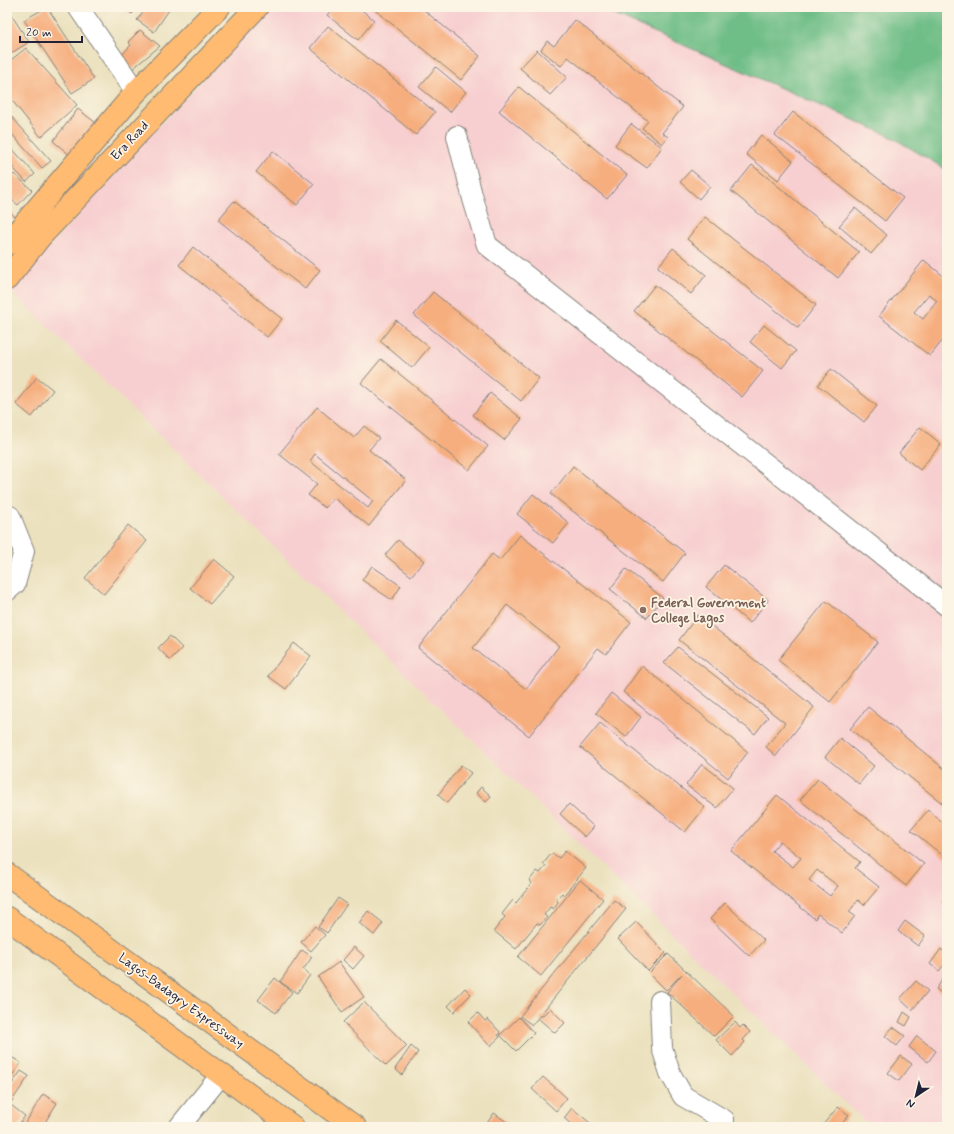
<svg xmlns="http://www.w3.org/2000/svg" width="954" height="1134" viewBox="0 0 954 1134" font-family="Mynerve,sans-serif">
<rect width="100%" height="100%" fill="#fcf5e5"/>
<filter id="ink" filterUnits="userSpaceOnUse"><feTurbulence type="fractalNoise" baseFrequency=".025" numOctaves="2"/><feDisplacementMap in="SourceGraphic" scale="8" xChannelSelector="R" yChannelSelector="G"/><feConvolveMatrix kernelMatrix="1 2 1 2 8 2 1 2 1" color-interpolation-filters="sRGB"/></filter>
<filter id="wash" filterUnits="userSpaceOnUse"><feTurbulence type="fractalNoise" baseFrequency=".012" numOctaves="4" result="noise"/><feDisplacementMap in="SourceGraphic" scale="16" xChannelSelector="R" yChannelSelector="G"/><feGaussianBlur stdDeviation="0.9" result="paint"/><feColorMatrix in="noise" values="0 0 0 0 0 0 0 0 0 0 0 0 0 0 0 0 0 1.4 0 .05"/><feComposite in="paint" operator="in"/></filter>
<g filter="url(#wash)">
<rect width="100%" height="100%" fill="#ebe1be"/>
<path fill="#f7cfd0" d="M272 7H947V1127H870L10 290 144 142Z"/>
<path fill="#6fbe87" stroke="#487061" d="M597 7H947V170L890 136Z"/>
<g id="blocks">
<path fill="#f6ae7e" fill-rule="evenodd" d="M47 7 94 79 72 93 24 20Z
M122 7H137L132 14Z
M147 7H171L154 32 137 20Z
M334 7H358L374 20 358 40 327 15Z
M371 7H420L480 56 461 80Z
M10 13 29 42 7 56V15Z
M575 20 683 107 662 133 668 137 662 144 642 128 648 121 568 57 561 66 541 50 547 41 554 46Z
M328 26 435 112 416 135 310 48Z
M140 30 160 46 131 70 120 57 131 45 128 42Z
M26 48 77 105 41 137 7 94V63Z
M537 50 567 77 550 95 520 68Z
M436 67 466 92 450 112 419 87Z
M519 87 627 175 607 199 499 111Z
M78 109 96 123 70 155 53 141Z
M793 112 903 198 885 221 775 135Z
M10 115 51 161 42 168 10 132 7 135V118Z
M631 124 662 147 647 168 615 145Z
M761 135 793 161 778 180 746 154Z
M7 143 35 174 26 182 7 161Z
M273 151 314 184 297 205 256 172Z
M752 165 859 252 838 278 731 191Z
M691 170 710 186 699 199 680 182Z
M14 174 32 190 18 205 7 196V181Z
M234 201 320 270 305 289 218 220Z
M7 208 15 217 7 225Z
M855 208 887 235 871 254 839 226Z
M705 217 816 305 798 328 687 239Z
M193 247 282 319 267 337 179 265Z
M673 248 706 275 691 294 658 267Z
M924 260 947 279V335L930 356 879 316ZM929 294 937 301 923 319 914 312Z
M655 285 763 371 742 397 634 311Z
M433 292 539 378 521 401 414 315Z
M396 320 429 347 412 368 380 341Z
M764 325 796 351 782 368 750 342Z
M381 359 488 446 469 470 361 383Z
M831 369 877 406 864 422 818 385Z
M37 377 53 390 32 417 16 404Z
M490 393 522 419 504 440 473 415Z
M7 401 11 404 7 410Z
M317 407 354 438 364 426 379 438 369 450 406 480 369 526 334 498 325 508 308 495 317 484 279 454ZM315 454 373 501 368 508 310 461Z
M920 427 941 444 920 470 899 453Z
M573 466 685 553 663 582 551 494Z
M533 494 569 523 553 543 517 514Z
M128 525 147 541 104 594 85 578Z
M520 535 631 622 606 654 598 648 529 736 418 648 492 554 500 560ZM507 605 559 646 526 689 473 648Z
M398 540 424 561 411 576 385 555Z
M214 559 234 576 210 604 190 588Z
M724 565 768 600 750 623 706 587Z
M372 566 401 586 392 600 362 580Z
M626 569 663 598 647 618 610 589Z
M826 601 878 642 830 702 778 660Z
M698 615 814 707 776 756 766 747 785 723 679 640Z
M170 636 182 648 170 660 158 648Z
M294 643 311 656 286 689 268 676Z
M678 647 768 717 755 734 664 663Z
M642 666 748 752 728 778 623 692Z
M611 693 641 717 626 737 596 713Z
M868 707 947 771V807L850 729Z
M600 723 705 807 685 832 580 747Z
M840 738 874 766 859 784 825 757Z
M702 764 733 788 717 808 686 785Z
M461 765 471 773 447 803 438 795Z
M818 779 924 864 906 886 800 800Z
M481 787 491 796 486 802 476 793Z
M777 795 860 862 855 868 879 887 864 905 858 900 849 912 855 916 842 933 818 914 815 919 731 851ZM780 841 801 858 793 867 772 851ZM817 870 838 886 830 896 809 880Z
M569 804 594 827 585 837 560 814Z
M928 810 947 826 946 858 911 830Z
M565 851 586 868 564 895 562 893 556 899 558 902 553 909 550 907 544 915 547 917 540 925 537 923 516 949 494 931 505 917 502 914 513 900 516 903 532 883 529 881 537 871 540 873 546 866 543 864 552 853 559 858Z
M580 880 603 899 541 976 518 957Z
M947 896V905L943 901Z
M338 898 347 904 327 933 318 927Z
M614 900 626 909 532 1025 520 1016Z
M725 903 764 940 749 956 710 919Z
M368 911 383 923 374 935 359 923Z
M905 921 925 936 918 946 898 931Z
M636 922 666 953 648 971 618 939Z
M315 926 325 935 311 951 301 942Z
M354 947 364 956 353 969 343 960Z
M941 949 947 954V961L939 971 930 964Z
M302 950 312 957 303 970 310 975 297 993 280 982Z
M668 954 734 1016 714 1036 667 992 682 974 666 990 649 973Z
M339 962 364 997 342 1012 318 977Z
M947 973V997L936 989Z
M275 978 292 992 276 1013 258 1000Z
M916 981 928 991 912 1010 900 999Z
M465 988 471 994 454 1012 448 1006Z
M364 1002 407 1046 386 1066 343 1022Z
M550 1008 565 1023 555 1033 539 1019Z
M904 1012 911 1017 906 1026 899 1022Z
M478 1013 485 1021 488 1019 500 1032 498 1035 500 1037 490 1046 468 1022Z
M519 1017 534 1033 516 1051 500 1035Z
M735 1022 740 1028 743 1025 750 1032 743 1040 745 1042 732 1056 716 1040Z
M893 1027 905 1036 897 1046 885 1036Z
M917 1036 936 1051 928 1062 909 1047Z
M411 1046 418 1052 402 1075 395 1069Z
M10 1056 21 1063 7 1083V1060Z
M901 1056 912 1064 899 1081 888 1073Z
M21 1071 29 1076 7 1108V1091Z
M543 1077 567 1098 556 1111 532 1089Z
M43 1094 57 1103 42 1127H23Z
M11 1105 25 1116 17 1127 7 1126V1110Z
M838 1107 849 1115 839 1127H821Z
M572 1108 595 1127H574L564 1118Z
M494 1113 511 1125 510 1127 485 1126Z"/>
</g>
</g>
<g filter="url(#ink)">
<use href="#blocks" fill-opacity="0" stroke="#86827c" stroke-width="1"/>
<g fill="none" stroke-linecap="round" stroke-linejoin="round">
<g stroke="#86827c" stroke-width="22">
<path id="minor" d="M78 7 136 92
M457 136 473 199 487 245 947 606
M7 591 15 584 24 551 10 516
M660 1001 662 1048 670 1073 683 1096 724 1120 723 1127
M179 1127 221 1075"/>
</g>
<g stroke="#86827c" stroke-width="24">
<path id="major" d="M7 244 136 92 219 7
M7 279 40 237 257 7"/>
</g>
<g stroke="#86827c" stroke-width="24">
<path id="highway" d="M7 874 355 1127
M7 918 293 1127"/>
</g>
<use href="#minor" stroke="#fff" stroke-width="20"/>
<use href="#major" stroke="#febb71" stroke-width="22"/>
<use href="#highway" stroke="#febb71" stroke-width="22"/>
</g>
</g>
<circle fill="#8d6e63" stroke="#fcf5e5" stroke-width="1.5" cx="643" cy="610" r="4"/>
<g text-anchor="middle" dominant-baseline="central" stroke-width="3.5" stroke-linejoin="round" paint-order="stroke">
<g font-size="13" fill="#22223b" stroke="#fcf5e5">
<text transform="translate(130 141) rotate(-47)">Era Road</text>
<text transform="translate(181 1001) rotate(36)">Lagos-Badagry Expressway</text>
</g>
<g font-size="13" font-weight="bold" fill="#785e54" stroke="#fcf5e5" text-anchor="start">
<text x="651" y="603">Federal Government<tspan x="651" dy="15">College Lagos</tspan></text>
</g>
</g>
<rect width="954" height="1134" fill="none" stroke="#fcf5e5" stroke-width="24"/>
<g transform="translate(916 1096) rotate(215)" stroke="#fcf5e5" stroke-width="3" paint-order="stroke">
<path d="M0-3L7 15L0 10L-7 15Z" fill="#22223b"/>
<text y="-6" font-size="11" font-weight="bold" text-anchor="middle" fill="#22223b">N</text>
</g>
<path d="M20 36v6h62v-6" fill="none" stroke="#22223b" stroke-width="2"/>
<text x="26" y="36" font-size="12" fill="#22223b" stroke="#fcf5e5" stroke-width="3" paint-order="stroke">20 m</text>
</svg>
